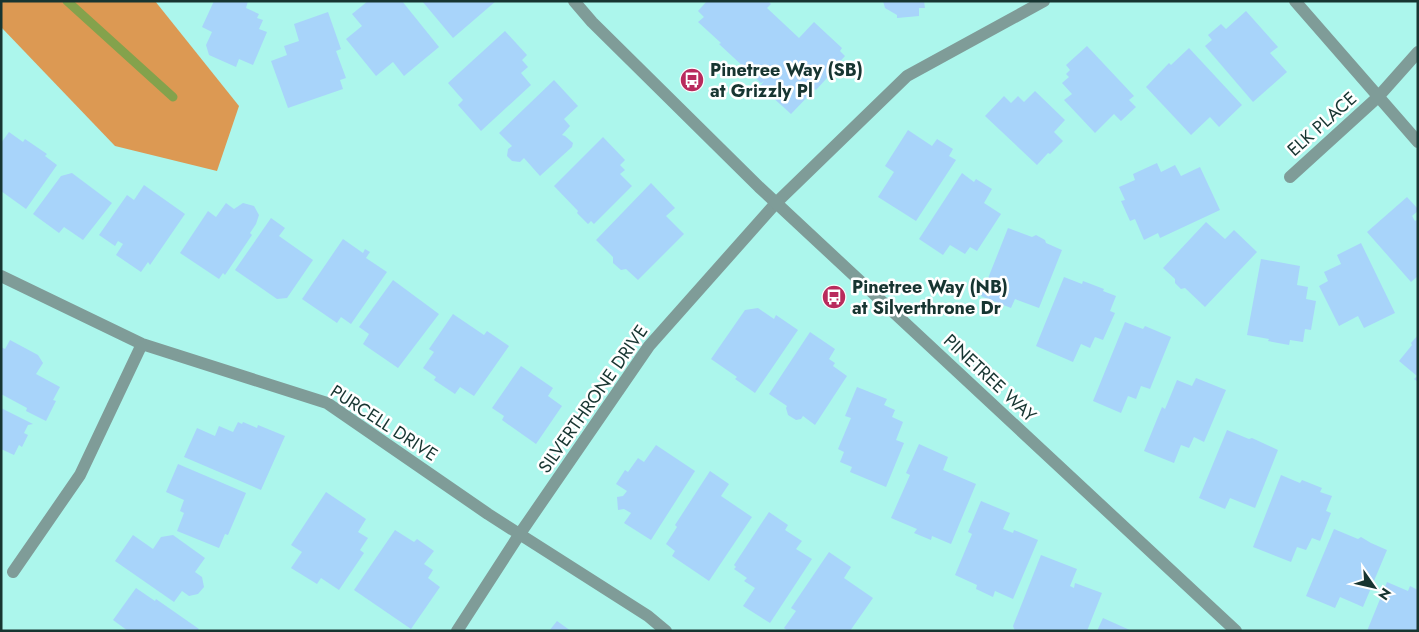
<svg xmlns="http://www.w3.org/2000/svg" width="1419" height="632" viewBox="0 0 1419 632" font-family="Jost,sans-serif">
<rect width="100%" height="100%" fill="#acf6ec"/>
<path fill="#dc9953" d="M1 1H155L239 106 217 171 115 146 1 27Z"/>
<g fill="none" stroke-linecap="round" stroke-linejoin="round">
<path stroke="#84a24c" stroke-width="9" d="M67 1 173 97"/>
</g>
<path fill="#a8d4fa" d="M214 1H248L246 8 259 14 257 18 263 20 259 29 267 32 253 65 239 59 236 67 209 55 206 45 212 32 202 27Z
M368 1H402L439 47 404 76 393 62 376 76 346 39 362 26 352 14Z
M422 1H496L453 38Z
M707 1H768L771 4 767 8 799 38 814 22 842 48 840 51 845 56 836 66 837 67 816 90 815 89 791 114 760 86 764 81 761 83 719 44 721 43 698 22 704 17 698 11Z
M883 1H924L925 8H919V16L897 18V15L885 8Z
M1246 11 1278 47 1270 53 1287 72 1253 102 1205 46 1212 40 1208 35 1221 24 1226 29Z
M328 12 341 49 336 51 346 78 340 80 343 89 288 108 271 61 287 55 284 46 299 41 294 24Z
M505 31 527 55 522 60 528 67 521 73 531 85 481 131 458 105 463 100 448 83Z
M1087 46 1134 96 1129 100 1136 107 1121 121 1114 114 1095 133 1064 100 1072 94 1062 83 1069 77 1066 74 1070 70 1066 65Z
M1189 48 1242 105 1219 127 1210 117 1191 135 1146 87 1169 63 1171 65Z
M554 80 578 106 564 119 570 126 562 135 565 136 573 143 572 147 540 176 524 158 520 162 512 161 507 156 508 149 512 146 499 133Z
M1035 91 1065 120 1054 132 1063 141 1050 154 1048 153 1037 165 985 116 1004 96 1011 103 1018 96 1024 102Z
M908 130 932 146 937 139 953 149 949 156 956 160 916 221 878 197 894 172 885 166Z
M9 132 23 142 25 139 47 154 45 156 57 165 26 209 1 191V143Z
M603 137 625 160 620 165 625 170 620 174 632 186 594 224 591 221 588 224 577 213 578 211 554 186Z
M1157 163 1161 172 1175 165 1181 176 1200 167 1220 210 1160 238 1158 233 1144 240 1135 219 1130 221 1121 201 1125 200 1119 187 1135 180 1133 174Z
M72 173 112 203 83 240 64 227 59 233 33 214 61 176Z
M962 173 974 182 976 179 992 189 984 203 1001 214 977 251 970 247 965 254 950 245 943 255 919 239Z
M651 183 675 208 666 216 684 234 638 280 626 269 621 270 613 263V257L596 240Z
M144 185 185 214 150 265 148 262 141 272 116 255 123 244 118 241 115 246 99 235 127 195 134 200Z
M1407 197 1418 209V211L1412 216 1415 221 1418 219V276L1411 282 1367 232Z
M226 203 234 209 243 203 254 206 259 215 256 224 250 233 252 235 225 275 223 273 219 279 180 253 208 211 216 217Z
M271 218 285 228 279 236 313 260 287 298 277 299 235 270Z
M1206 222 1225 239 1234 230 1257 252 1205 307 1185 288 1181 289 1175 283V279L1163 268Z
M1008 228 1032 237 1036 235 1045 240 1046 243 1062 250 1039 308 1015 299 1011 308 981 296Z
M343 239 363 253 365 249 370 252 366 258 387 272 351 324 341 317 337 323 302 299Z
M1361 243 1395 313 1364 328 1358 316 1339 326 1319 286 1328 281 1324 272 1341 264 1337 255Z
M1261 259 1300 266 1297 285 1308 287 1306 299 1316 301 1311 330 1305 329 1303 342 1290 340 1289 345 1268 341 1269 339 1247 335Z
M1064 277 1082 284 1083 281 1104 289 1103 291 1116 296 1110 311 1115 313 1103 340 1095 337 1090 348 1081 344 1073 362 1036 346Z
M393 280 439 314 398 368 363 344 369 334 359 327Z
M758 308 774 319 776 315 798 330 755 393 735 379 737 377 711 359 745 310Z
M453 314 484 335 487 331 509 346 474 396 460 387 455 394 434 380 436 377 423 368 434 352 429 349Z
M1125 322 1143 329 1145 326 1171 337 1150 389 1141 386 1136 399 1128 396 1121 413 1093 401Z
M810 332 835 349 829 359 835 363 833 366 847 376 815 425 803 416 801 419 796 420 788 415 786 408 787 406 769 394Z
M1418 335V382L1414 379 1417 376 1399 361 1412 345 1411 343Z
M10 340 38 355 43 363 36 374 60 387 53 400 56 401 46 421 26 411 27 408 1 394V347L5 349Z
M521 366 553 388 548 396 562 406 536 444 502 420 504 416 492 408Z
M1196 378 1226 390 1204 442 1194 437 1189 448 1181 445 1174 463 1144 451 1162 407 1165 409 1177 380 1192 386Z
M857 387 887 399 884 405 895 410 892 417 903 422 896 440 904 443 886 487 850 472 852 467 840 462 844 452 838 449 851 418 845 416Z
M1 408 33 424 28 425 24 433 28 435 22 447 19 445 14 455 1 449Z
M238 422 242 424 243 422 257 428 258 425 285 436 261 490 184 457 197 428 215 436 219 426 233 432Z
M1227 430 1249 439 1252 438 1278 450 1255 508 1230 498 1225 509 1199 498Z
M919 444 948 457 943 470 976 484 951 544 932 536 931 540 914 533 917 529 891 518 910 475 906 473Z
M656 445 695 471 651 540 624 523 631 513 624 509 618 510 617 497 623 496 627 491 616 484 625 470 628 472 638 458 644 462Z
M178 464 246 493 228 535 225 534 219 548 177 531 184 513 180 511 184 500 166 492Z
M710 471 729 484 721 496 752 517 709 581 672 556 675 551 666 544 677 527 675 525Z
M1281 475 1300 483 1302 480 1322 488 1320 492 1332 496 1326 511 1331 513 1320 541 1312 538 1306 550 1297 547 1291 562 1253 547Z
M326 492 366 519 358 532 368 538 360 550 364 553 339 590 321 578 317 584 291 568 302 552 291 545Z
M981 501 1010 513 1003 529 1013 533 1014 530 1038 540 1013 599 995 591 993 597 976 589 977 585 955 575 972 534 968 532Z
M769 512 788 525 785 530 802 541 796 549 812 559 770 623 743 606 755 588 744 581 747 578 734 569 736 567 734 565Z
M1334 529 1358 539 1361 537 1371 543 1387 550 1363 607 1340 597 1335 608 1306 596Z
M395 530 414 542 417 539 434 551 424 564 433 570 428 578 440 587 411 629 354 590Z
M133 535 153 549 161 537 173 535 205 558 195 572 202 577 204 587 198 594 189 596 182 591 174 602 115 561Z
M829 552 851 567 844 578 873 598 850 631H788L784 628 796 611 791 608Z
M1041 555 1077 569 1070 586 1074 588 1075 583 1102 593 1087 631H1015L1013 626Z
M1387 582 1408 591 1410 586 1418 590V631H1367Z
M136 588 155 601 156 599 199 629 197 631H128L113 620Z
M1103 618 1132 631H1097Z
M557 621 571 631H549Z"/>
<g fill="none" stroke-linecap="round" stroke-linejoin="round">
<path stroke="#7f9c98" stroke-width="12" d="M1295 1 1418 142
M1290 177 1378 97 1418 52
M1 276 142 344 327 403 488 514 648 616 666 631
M13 572 80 475 142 344
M457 631 519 535 649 346 776 203 907 76 1044 1"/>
<path stroke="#7f9c98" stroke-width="12" d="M574 1 592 22 759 187 1236 631"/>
</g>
<defs>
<g id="bus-disc" transform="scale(1.25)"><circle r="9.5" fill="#b92b5d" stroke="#fff"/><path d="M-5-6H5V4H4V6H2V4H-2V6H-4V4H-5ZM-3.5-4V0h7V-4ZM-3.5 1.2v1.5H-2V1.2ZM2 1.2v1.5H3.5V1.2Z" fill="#fff"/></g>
</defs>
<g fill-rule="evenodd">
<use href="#bus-disc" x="692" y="80"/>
<use href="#bus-disc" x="834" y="297"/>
</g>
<g text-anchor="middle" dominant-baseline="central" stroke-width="5" stroke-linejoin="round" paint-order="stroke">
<g font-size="18" font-weight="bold" fill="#173531" stroke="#fff" text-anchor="start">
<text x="710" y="70">Pinetree Way (SB)<tspan x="710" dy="21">at Grizzly Pl</tspan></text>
<text x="852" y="287">Pinetree Way (NB)<tspan x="852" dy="21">at Silverthrone Dr</tspan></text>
</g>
<g font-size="18" fill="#173531" stroke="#fff">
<text transform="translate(1322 124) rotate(-42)">ELK PLACE</text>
<text transform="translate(990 378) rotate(43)">PINETREE WAY</text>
<text transform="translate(593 399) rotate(-55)">SILVERTHRONE DRIVE</text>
<text transform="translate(384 423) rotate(33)">PURCELL DRIVE</text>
</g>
</g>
<rect width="1419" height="632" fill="none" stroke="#173531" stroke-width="5"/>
<g transform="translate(1374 587) rotate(124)" stroke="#ffffff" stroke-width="4" paint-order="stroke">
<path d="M0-4L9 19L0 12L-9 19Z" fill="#173531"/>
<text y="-8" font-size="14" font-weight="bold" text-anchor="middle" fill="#173531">N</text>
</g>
</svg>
